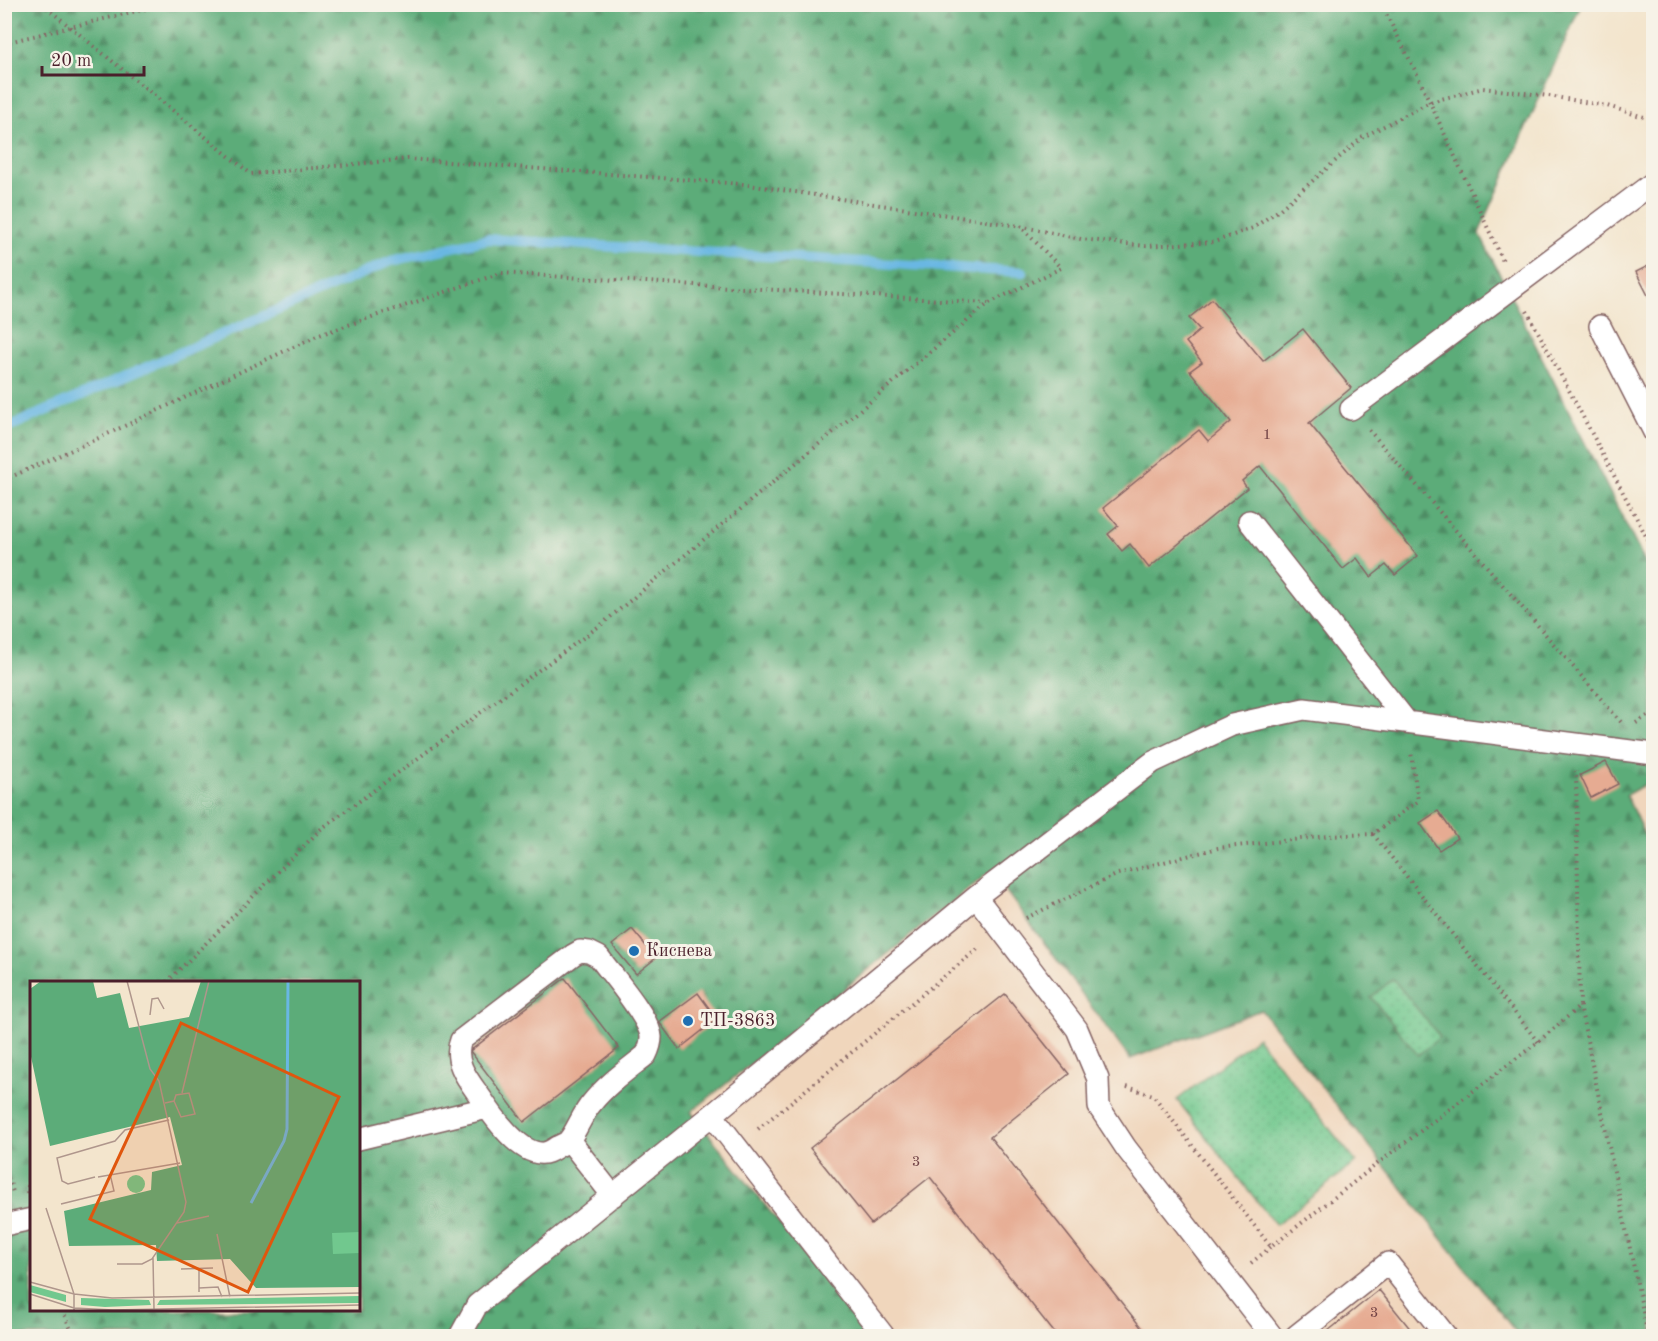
<svg xmlns="http://www.w3.org/2000/svg" width="1658" height="1341" viewBox="0 0 1658 1341" font-family="'Old Standard TT',serif">
<defs>
<pattern id="forest-firs" width="22" height="20" patternUnits="userSpaceOnUse" patternTransform="scale(1.5)"><rect width="22" height="20" fill="#5cac79"/><path d="M5 1l3.5 6h-7zM16 11l3.5 6h-7z" fill="#4e8b63"/></pattern>
<pattern id="park-dots" width="8" height="8" patternUnits="userSpaceOnUse" patternTransform="scale(1.5)"><rect width="8" height="8" fill="#71c88e"/><path d="M2 2h.1M6 6h.1" fill="none" stroke="#63ab7b" stroke-width="1.8" stroke-linecap="round"/></pattern>
</defs>
<rect width="100%" height="100%" fill="#f7f3e8"/>
<filter id="ink" filterUnits="userSpaceOnUse"><feTurbulence type="fractalNoise" baseFrequency=".0167" numOctaves="2"/><feDisplacementMap in="SourceGraphic" scale="12" xChannelSelector="R" yChannelSelector="G"/><feConvolveMatrix kernelMatrix="1 2 1 2 8 2 1 2 1" color-interpolation-filters="sRGB"/></filter>
<filter id="wash" filterUnits="userSpaceOnUse"><feTurbulence type="fractalNoise" baseFrequency=".008" numOctaves="4" result="noise"/><feDisplacementMap in="SourceGraphic" scale="24" xChannelSelector="R" yChannelSelector="G"/><feGaussianBlur stdDeviation="1.35" result="paint"/><feColorMatrix in="noise" values="0 0 0 0 0 0 0 0 0 0 0 0 0 0 0 0 0 1.4 0 .05"/><feComposite in="paint" operator="in"/></filter>
<g filter="url(#wash)">
<rect width="100%" height="100%" fill="#f3e5cd"/>
<path fill="#f0d6bc" d="M1653 635V1336H5L32 1310H358V982Z"/>
<path fill="url(#forest-firs)" stroke="#536652" stroke-width="1.5" fill-rule="evenodd" d="M5 5H1581L1479 233 1653 578V780L1626 795 1653 853V1336H1519L1261 1010 1130 1059 991 871 691 1112 869 1336H5ZM32 982H358V1310H32Z"/>
<path fill="url(#park-dots)" stroke="#5e745c" stroke-width="1.5" d="M1393 979 1440 1037 1418 1055 1371 997Z
M1257 1037 1356 1162 1276 1225 1177 1100Z"/>
<g fill="none" stroke-linecap="round" stroke-linejoin="round">
<path stroke="#69b7e3" stroke-width="10" d="M4 429 391 261 488 239 1023 272"/>
</g>
<g id="blocks">
<path fill="#e6ab92" d="M1654 263V307L1636 272Z
M1212 299 1263 361 1303 329 1351 388 1309 423 1418 556 1395 575 1386 565 1371 577 1357 558 1343 569 1260 466 1242 481 1247 488 1149 568 1130 544 1122 551 1108 534 1118 526 1103 508 1199 430 1208 441 1231 422 1190 371 1202 362 1186 342 1200 330 1189 318Z
M1606 762 1618 784 1591 798 1580 775Z
M1438 811 1457 838 1439 850 1420 823Z
M632 929 656 958 636 974 612 945Z
M565 978 619 1048 524 1122 470 1051Z
M698 993 717 1019 679 1049 659 1022Z
M1005 994 1069 1074 990 1137 1148 1336H1057L930 1177 871 1224 810 1148Z
M1379 1290 1416 1336H1325L1323 1335Z"/>
</g>
</g>
<g filter="url(#ink)">
<use href="#blocks" fill-opacity="0" stroke="#856464" stroke-width="1.5"/>
<g fill="none" stroke-linecap="round" stroke-linejoin="round">
<g stroke="#856464" stroke-width="24">
<path id="service" d="M1600 326 1654 432
M1351 409 1654 182
M1249 521 1407 722
M976 897 1077 1029 1098 1079 1099 1107 1126 1148 1272 1336
M580 951 589 952 599 957C611 974 650 1018 651 1037 651 1043 649 1049 646 1055 627 1070 606 1085 591 1104 583 1113 576 1132 569 1140 567 1143 561 1145 557 1147 552 1150 547 1154 540 1153 518 1152 492 1115 481 1098 469 1081 452 1062 461 1040L573 955Z
M712 1115 884 1336
M358 1139 487 1108
M569 1140 613 1196
M4 1225 32 1219
M460 1336 477 1305 712 1115 976 897 1153 762 1232 725 1304 709 1654 754
M1296 1336 1388 1263 1446 1336"/>
</g>
<path stroke="#856464" stroke-width="4" stroke-dasharray="1.5 4.5" stroke-linecap="butt" d="M42 4 251 174 408 159 742 184 1019 226 1081 239 1146 246 1214 242 1253 228 1279 210 1363 137 1430 102 1483 88 1549 96 1607 106 1654 120
M1381 4 1416 72 1503 261
M4 43 166 4
M1527 311 1654 551
M1369 430 1621 722
M4 480 101 437 319 335 501 273 988 303
M1636 723 1654 712
M1373 834 1538 1042
M1026 918 1118 874 1218 848 1328 836 1373 834 1418 801 1411 752
M167 982 321 829 602 624 989 303 1061 268 1020 226
M1580 1006 1648 1336
M1127 1087 1153 1095 1271 1247 1381 1161 1538 1042 1580 1006 1576 771
M758 1129 979 948
M4 1174 9 1180 14 1195
M27 1193 32 1158
M1251 1263 1271 1247
M62 1310 74 1336"/>
<use href="#service" stroke="#fff" stroke-width="21"/>
</g>
</g>
<g fill="#1f6fb2" stroke="#f7f3e8" stroke-width="2">
<circle cx="634" cy="951" r="6"/>
<circle cx="688" cy="1021" r="6"/>
</g>
<g text-anchor="middle" dominant-baseline="central" stroke-width="6" stroke-linejoin="round" paint-order="stroke">
<g font-size="15" fill="#714245">
<text x="1267" y="435">1</text>
<text x="916" y="1162">3</text>
<text x="1374" y="1313">3</text>
</g>
<g font-size="18" fill="#4a1f2b" stroke="#f7f3e8" text-anchor="start">
<text x="646" y="951">Киснева</text>
<text x="700" y="1021">ТП-3863</text>
</g>
</g>
<g transform="translate(30 981)">
<rect width="330" height="330" fill="#f3e5cd"/>
<path d="M0 304 36 314V321L0 311ZM330 315V322L127 324 130 319ZM51 317 119 319 121 324 75 326 51 324Z" fill="#71c88e"/>
<path d="M11 0H63L67 17 90 12 99 47 159 36 171 0H330V306L226 307 200 278 127 280 126 264 39 265 34 230 121 209 122 191 152 184 140 136 20 165 0 71V8Z" fill="#5cac79"/>
<path d="M330 251V272L303 273 302 252Z" fill="#71c88e"/>
<path d="M97 203a9 9 0 1 1 18 0a9 9 0 1 1-18 0Z" fill="#71c88e"/>
<path fill="none" stroke="#69b7e3" stroke-width="3" d="M221 222 254 160 257 148 258 0"/>
<path fill="none" stroke="#af968c" stroke-width="1.5" d="M120 34 122 18 128 17 134 28M152 112 179 0M135 122 144 120 146 114 159 112 165 133 151 136 144 120M65 196 38 203 32 200 27 177 85 160 95 149 139 139M68 196 150 182M31 223 84 210 80 193M16 227 44 313V330M147 242 179 235M187 253 200 316M123 277 124 328M87 283H112L122 278 154 231 156 221 129 100 120 88 97 0M169 287V311M151 288 183 287M0 301 44 313 82 317 330 312M169 307 188 306 192 316M0 313 44 327 83 329 330 324"/>
<path fill="#e0560e" fill-opacity="0.15" stroke="#e0560e" stroke-width="3" d="M151 42 309 116 218 311 60 238Z"/>
<rect width="330" height="330" fill="none" stroke="#4a1f2b" stroke-width="3"/>
</g>
<rect width="1658" height="1341" fill="none" stroke="#f7f3e8" stroke-width="24"/>
<path d="M42 66v9h102v-9" fill="none" stroke="#4a1f2b" stroke-width="3"/>
<text x="51" y="66" font-size="18" fill="#4a1f2b" stroke="#f7f3e8" stroke-width="4.5" paint-order="stroke">20 m</text>
</svg>
